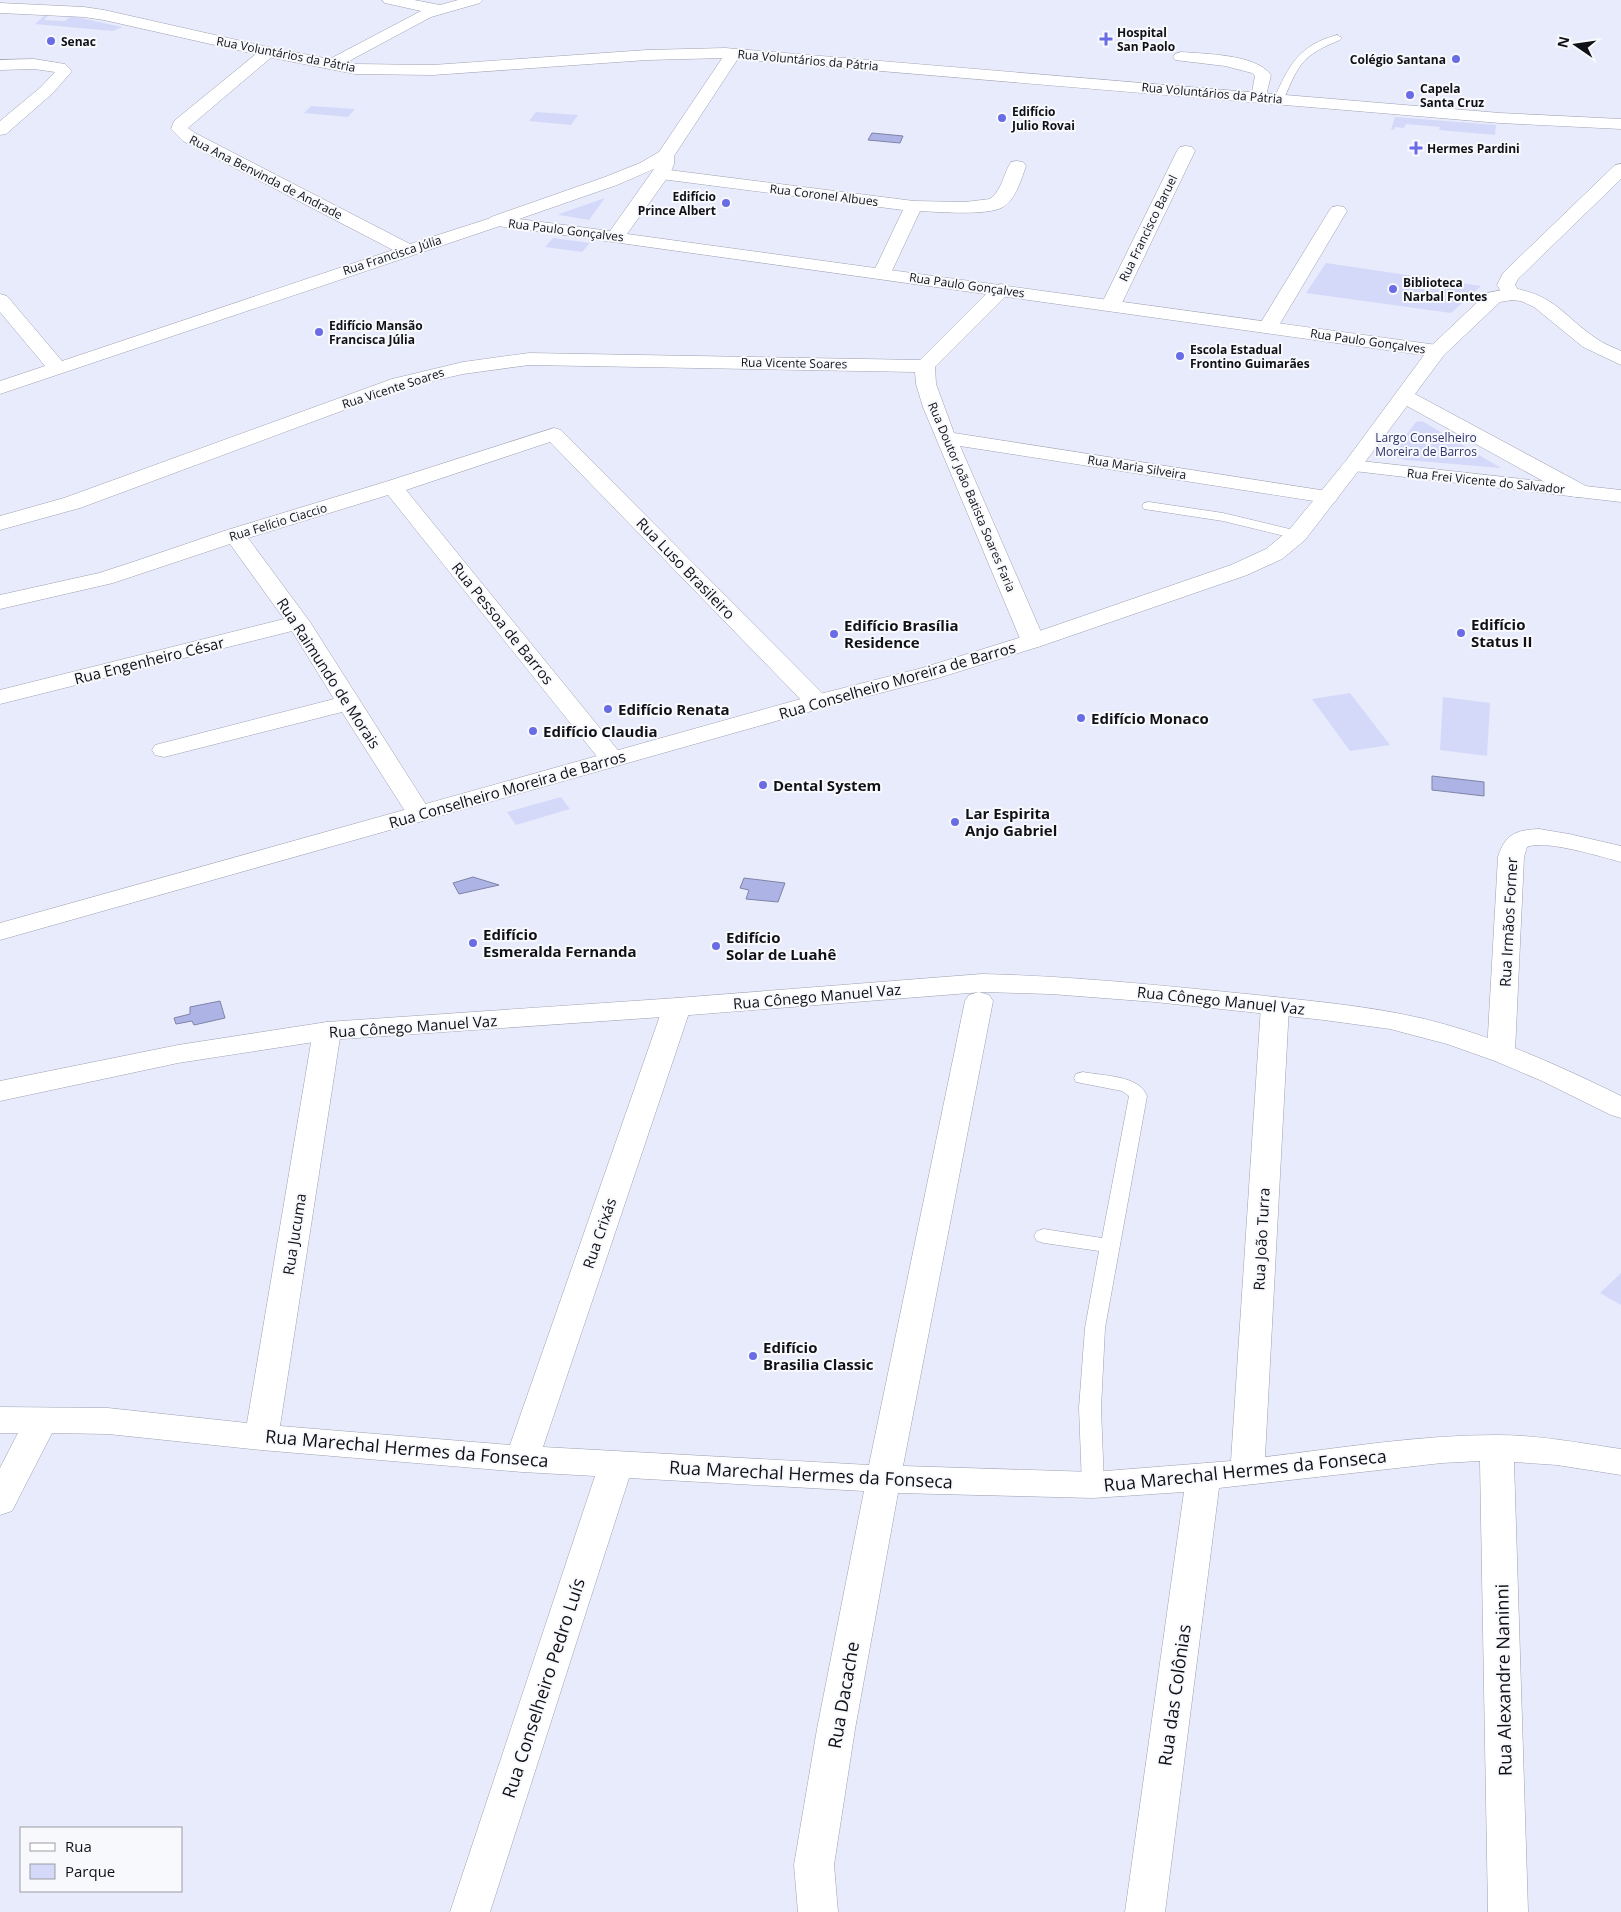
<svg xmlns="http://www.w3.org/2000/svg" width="1621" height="1912" viewBox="0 0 1621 1912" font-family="'Open Sans',sans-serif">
<rect width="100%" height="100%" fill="#e8ebfc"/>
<path fill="#d4d9f9" d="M45 15H49L44 20 65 21 71 16 122 27 113 31 35 24Z
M311 106 355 109 348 117 304 113Z
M536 112 578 115 571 125 529 121Z
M1395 117 1496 125 1495 135 1439 130 1440 127 1406 124 1404 128 1395 127 1394 130 1391 129Z
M605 198 589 220 559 215V214Z
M553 238 590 243 582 252 545 247Z
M1326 263 1481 286 1451 313 1306 293Z
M1422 421 1501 468 1406 460 1396 457 1393 452 1416 422Z
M1350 693 1390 745 1350 751 1312 699Z
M1443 697 1490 703 1487 756 1440 750Z
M561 797 570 809 516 825 507 812Z
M1621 1273V1305L1600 1293Z"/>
<path fill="#adb4e5" stroke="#7e83a7" d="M872 133 903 136 900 143 868 140Z
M1432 776 1484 782V796L1432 790Z
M473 877 499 885 459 894 453 883Z
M744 878 785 883 778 902 746 899 749 890 740 888Z
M220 1001 225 1018 194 1025 192 1021 176 1024 174 1018 190 1014V1007Z"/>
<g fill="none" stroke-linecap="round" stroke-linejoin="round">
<g stroke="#9da0b0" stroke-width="1">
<path id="service" d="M1337 35 1342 38 1340 40C1303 55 1299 63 1284 99L1283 101H1275L1274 99C1289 65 1299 45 1337 35Z
M1149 502 1223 513 1302 532 1304 535 1297 539 1223 521 1144 509 1142 506 1144 503Z
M1083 1072C1103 1076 1139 1075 1147 1096L1105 1328 1101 1408 1104 1485 1101 1491 1093 1493 1085 1491 1082 1485 1079 1408 1085 1328 1099 1251 1044 1243 1037 1241 1034 1236 1037 1231 1044 1229 1102 1238 1129 1096 1122 1091 1076 1082 1074 1078 1076 1074Z"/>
</g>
<g stroke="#9da0b0" stroke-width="1">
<path id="minor" d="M268 47 274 49 276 52 274 55 188 128 195 133 410 244 497 216 503 217 506 221 503 225 0 394V381L45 366 0 312V294L7 296 62 361 393 250 183 141 171 129 174 121 262 49Z
M1181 52C1205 54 1256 54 1271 75L1265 100H1253L1251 97 1255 76 1252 73 1225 66 1175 60 1173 57 1175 54Z
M34 59 65 64 72 71 53 93 6 134 0 135V121L41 87 55 72 34 69 0 70V60Z
M1186 146 1192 147 1195 151 1121 305 1118 309 1111 311 1104 309 1101 305 1177 151 1180 147Z
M1017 161 1023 162 1026 166C1021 180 1016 199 1003 207 988 216 939 212 920 211L891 273 889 277 882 279 875 277 873 273 903 210 661 179 655 178 652 174 655 170 661 169 914 201 965 202 990 199C1003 189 1003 174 1011 162Z
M1621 164V179L1518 279 1515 285 1521 294 1519 298 1512 300 1505 298 1497 285 1503 273 1615 165Z
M1338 206 1344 207 1347 211 1278 327 1275 331 1268 333 1261 331 1258 327 1329 211 1332 207Z
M1001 284 1008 286 1010 290 1008 294 935 367 936 384 954 433 1327 491 1335 492 1338 497 1335 502 1327 503 960 446 1045 641 1041 646 1033 648 1025 646 1021 641 923 407 916 384 915 372 529 365 463 374 406 387 80 508 0 530V516L64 498 392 379 463 362 529 353 920 360 994 286Z
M554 428 561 430 826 697 829 702 826 707 817 709 808 707 550 442 406 490 621 754 624 759 621 764 612 766 603 764 388 495 248 538 310 622 432 814 428 819 419 822 410 819 342 712 164 757 155 755 152 750 155 745 334 699 292 631 0 704V690L284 619 230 544 113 583 0 609V595L99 573 130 563 227 530 385 482Z
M1539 829 1569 834 1621 846V862C1602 857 1544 839 1527 847L1524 857 1515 1052 1511 1059 1501 1061 1491 1059 1487 1052 1498 857C1505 834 1516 830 1539 829Z
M979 992 989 995 993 1001 903 1466 1093 1472 1231 1461 1261 1006 1265 1000 1275 997 1285 1000 1289 1006 1265 1457C1341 1448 1419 1435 1496 1435 1538 1435 1580 1443 1621 1449V1475L1557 1465 1514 1462 1528 1912H1488L1480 1461 1442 1463 1219 1488 1165 1912H1125L1184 1492 1093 1498 898 1493 855 1729 834 1865 838 1912H798L794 1865 817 1729 864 1491 629 1478 490 1912H450L595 1476 522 1472 261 1450 108 1434 52 1433 12 1511 0 1515V1468L18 1433H0V1407L108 1408 247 1423 313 1031 317 1025 327 1022 337 1025 341 1031 280 1426 510 1445 663 1007 667 1001 677 998 687 1001 691 1007 543 1447 869 1465 965 1001 969 995Z"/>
</g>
<g stroke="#9da0b0" stroke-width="1">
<path id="tertiary" d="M382 0H414L440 5 458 0H483L480 3 431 17 336 68H324L322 65 324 62 421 11 385 3Z
M733 49 739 51 741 54 674 156V164L670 174 627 234 1437 345 1444 347 1447 351 1444 355 1437 357 491 225 488 221 491 217 605 177 640 163 659 152 727 51ZM654 169 610 231 519 219 617 185Z
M1352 460 1621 490V502L1345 470 1341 466 1345 462Z
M982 974C1074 976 1166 986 1257 995 1320 1002 1383 1007 1444 1024 1501 1040 1555 1064 1609 1090L1621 1096V1118L1611 1115 1542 1081 1495 1061 1447 1044 1390 1029 1324 1020 1155 1002 1051 994 982 992 677 1016 327 1040 178 1063 0 1101V1081L178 1045 327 1022 677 998Z"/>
</g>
<g stroke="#9da0b0" stroke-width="1">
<path id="secondary" d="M1512 288C1556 295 1564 317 1597 339 1604 344 1613 347 1621 351V365L1583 347 1534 307 1521 301 1512 300 1500 302 1444 355 1415 394 1586 486 1589 491 1586 496 1578 497 1570 496 1407 406 1359 470 1305 540 1282 559 1247 575 1041 646 938 678 826 707 0 940V923L808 697 922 668 1025 636 1231 565 1266 549 1289 530 1345 462 1430 347 1487 293Z"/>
</g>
<g stroke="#9da0b0" stroke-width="1">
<path id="primary" d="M0 3 84 7 104 10 268 47 355 64 433 65 647 50 725 48 1500 113 1621 119V129L1500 123 725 58 647 60 433 75 355 74 268 57 104 20 84 17 0 13Z"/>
</g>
<use href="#service" fill="#fff" fill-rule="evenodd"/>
<use href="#minor" fill="#fff" fill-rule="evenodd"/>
<use href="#tertiary" fill="#fff" fill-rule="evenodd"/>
<use href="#secondary" fill="#fff" fill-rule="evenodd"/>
<use href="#primary" fill="#fff" fill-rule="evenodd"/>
</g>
<g fill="#696ce5" stroke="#f8f9fd" stroke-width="2">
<path d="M1103.5 31.5h5v5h5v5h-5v5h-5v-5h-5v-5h5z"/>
<circle cx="51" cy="41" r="5"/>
<circle cx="1456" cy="59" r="5"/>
<circle cx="1410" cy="95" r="5"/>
<circle cx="1002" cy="118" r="5"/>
<path d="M1413.5 140.5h5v5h5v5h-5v5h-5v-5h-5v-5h5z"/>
<circle cx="726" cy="203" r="5"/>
<circle cx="1393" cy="289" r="5"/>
<circle cx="319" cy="332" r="5"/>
<circle cx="1180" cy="356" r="5"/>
<circle cx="1461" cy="633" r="5"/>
<circle cx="834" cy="634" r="5"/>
<circle cx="608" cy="709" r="5"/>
<circle cx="1081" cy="718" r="5"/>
<circle cx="533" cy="731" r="5"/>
<circle cx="763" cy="785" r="5"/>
<circle cx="955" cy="822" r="5"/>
<circle cx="473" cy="943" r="5"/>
<circle cx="716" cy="946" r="5"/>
<circle cx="753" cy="1356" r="5"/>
</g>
<g text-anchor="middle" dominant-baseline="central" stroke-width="4" stroke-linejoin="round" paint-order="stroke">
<g font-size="12" font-weight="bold" fill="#101117" stroke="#f8f9fd" text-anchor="start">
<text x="1117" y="32">Hospital<tspan x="1117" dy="14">San Paolo</tspan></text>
<text x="61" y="41">Senac</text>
<text x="1446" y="59" text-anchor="end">Colégio Santana</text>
<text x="1420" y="88">Capela<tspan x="1420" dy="14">Santa Cruz</tspan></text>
<text x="1012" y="111">Edifício<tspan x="1012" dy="14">Julio Rovai</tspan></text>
<text x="1427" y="148">Hermes Pardini</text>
<text x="716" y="196" text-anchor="end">Edifício<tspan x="716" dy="14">Prince Albert</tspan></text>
<text x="1403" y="282">Biblioteca<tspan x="1403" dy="14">Narbal Fontes</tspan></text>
<text x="329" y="325">Edifício Mansão<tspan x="329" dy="14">Francisca Júlia</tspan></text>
<text x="1190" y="349">Escola Estadual<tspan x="1190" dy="14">Frontino Guimarães</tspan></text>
</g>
<g font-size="12" fill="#101117" stroke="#f8f9fd">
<text transform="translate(286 54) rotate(11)">Rua Voluntários da Pátria</text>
<text transform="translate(808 60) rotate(5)">Rua Voluntários da Pátria</text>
<text transform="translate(1212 93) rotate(5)">Rua Voluntários da Pátria</text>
<text transform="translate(266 177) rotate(27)">Rua Ana Benvinda de Andrade</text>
<text transform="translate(824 195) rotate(7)">Rua Coronel Albues</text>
<text transform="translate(1148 228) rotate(-64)">Rua Francisco Baruel</text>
<text transform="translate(566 230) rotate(7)">Rua Paulo Gonçalves</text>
<text transform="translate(392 255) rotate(-18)">Rua Francisca Júlia</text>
<text transform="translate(967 285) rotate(8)">Rua Paulo Gonçalves</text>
<text transform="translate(1368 341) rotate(8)">Rua Paulo Gonçalves</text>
<text transform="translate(794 363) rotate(1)">Rua Vicente Soares</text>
<text transform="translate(393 388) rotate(-18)">Rua Vicente Soares</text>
<text transform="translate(1137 467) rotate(9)">Rua Maria Silveira</text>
<text transform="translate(1486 481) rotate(6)">Rua Frei Vicente do Salvador</text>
<text transform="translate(972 497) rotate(67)">Rua Doutor João Batista Soares Faria</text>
<text transform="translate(278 522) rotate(-17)">Rua Felício Ciaccio</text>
</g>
<g font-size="12" fill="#2f316b" stroke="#f8f9fd">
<text x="1426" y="437">Largo Conselheiro<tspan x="1426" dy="14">Moreira de Barros</tspan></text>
</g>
<g font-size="15" fill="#101117" stroke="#f8f9fd">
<text transform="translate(686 568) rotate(46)">Rua Luso Brasileiro</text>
<text transform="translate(503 623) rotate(51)">Rua Pessoa de Barros</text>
<text transform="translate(149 660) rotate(-14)">Rua Engenheiro César</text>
<text transform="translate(329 673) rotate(57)">Rua Raimundo de Morais</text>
<text transform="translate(897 680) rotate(-16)">Rua Conselheiro Moreira de Barros</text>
<text transform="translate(507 789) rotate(-16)">Rua Conselheiro Moreira de Barros</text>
<text transform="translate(1508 922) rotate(-87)">Rua Irmãos Forner</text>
<text transform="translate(817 996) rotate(-5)">Rua Cônego Manuel Vaz</text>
<text transform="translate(1221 1000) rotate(6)">Rua Cônego Manuel Vaz</text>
<text transform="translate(413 1026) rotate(-4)">Rua Cônego Manuel Vaz</text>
<text transform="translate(599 1233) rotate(-71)">Rua Crixás</text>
<text transform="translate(294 1234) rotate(-81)">Rua Jucuma</text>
<text transform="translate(1261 1239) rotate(-87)">Rua João Turra</text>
</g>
<g font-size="15" font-weight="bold" fill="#101117" stroke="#f8f9fd" text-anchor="start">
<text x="1471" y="624">Edifício<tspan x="1471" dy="17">Status II</tspan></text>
<text x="844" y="625">Edifício Brasília<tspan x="844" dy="17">Residence</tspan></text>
<text x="618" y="709">Edifício Renata</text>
<text x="1091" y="718">Edifício Monaco</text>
<text x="543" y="731">Edifício Claudia</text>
<text x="773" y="785">Dental System</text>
<text x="965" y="813">Lar Espirita<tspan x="965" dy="17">Anjo Gabriel</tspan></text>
<text x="483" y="934">Edifício<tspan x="483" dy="17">Esmeralda Fernanda</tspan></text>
<text x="726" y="937">Edifício<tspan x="726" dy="17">Solar de Luahê</tspan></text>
<text x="763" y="1347">Edifício<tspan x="763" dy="17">Brasilia Classic</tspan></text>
</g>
<g font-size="18" fill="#101117" stroke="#f8f9fd">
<text transform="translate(407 1448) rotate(5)">Rua Marechal Hermes da Fonseca</text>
<text transform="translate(1245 1470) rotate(-6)">Rua Marechal Hermes da Fonseca</text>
<text transform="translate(811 1474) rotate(3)">Rua Marechal Hermes da Fonseca</text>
<text transform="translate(1503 1680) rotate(-91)">Rua Alexandre Naninni</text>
<text transform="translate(543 1688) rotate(-72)">Rua Conselheiro Pedro Luís</text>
<text transform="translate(843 1695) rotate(-80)">Rua Dacache</text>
<text transform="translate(1174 1695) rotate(-82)">Rua das Colônias</text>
</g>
</g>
<rect x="20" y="1827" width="162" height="65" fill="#f8f9fd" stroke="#9b9ca1"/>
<rect x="30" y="1843" width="25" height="8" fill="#ffffff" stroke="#9b9ca1"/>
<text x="65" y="1852" font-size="15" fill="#101117">Rua</text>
<rect x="30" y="1864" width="25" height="15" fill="#d4d9f9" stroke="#9b9ca1"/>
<text x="65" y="1877" font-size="15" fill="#101117">Parque</text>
<g transform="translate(1576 45) rotate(283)" stroke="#f8f9fd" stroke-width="4" paint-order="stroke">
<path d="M0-4L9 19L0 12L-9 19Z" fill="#101117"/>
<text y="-8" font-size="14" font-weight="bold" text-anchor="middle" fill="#101117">N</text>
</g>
</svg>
